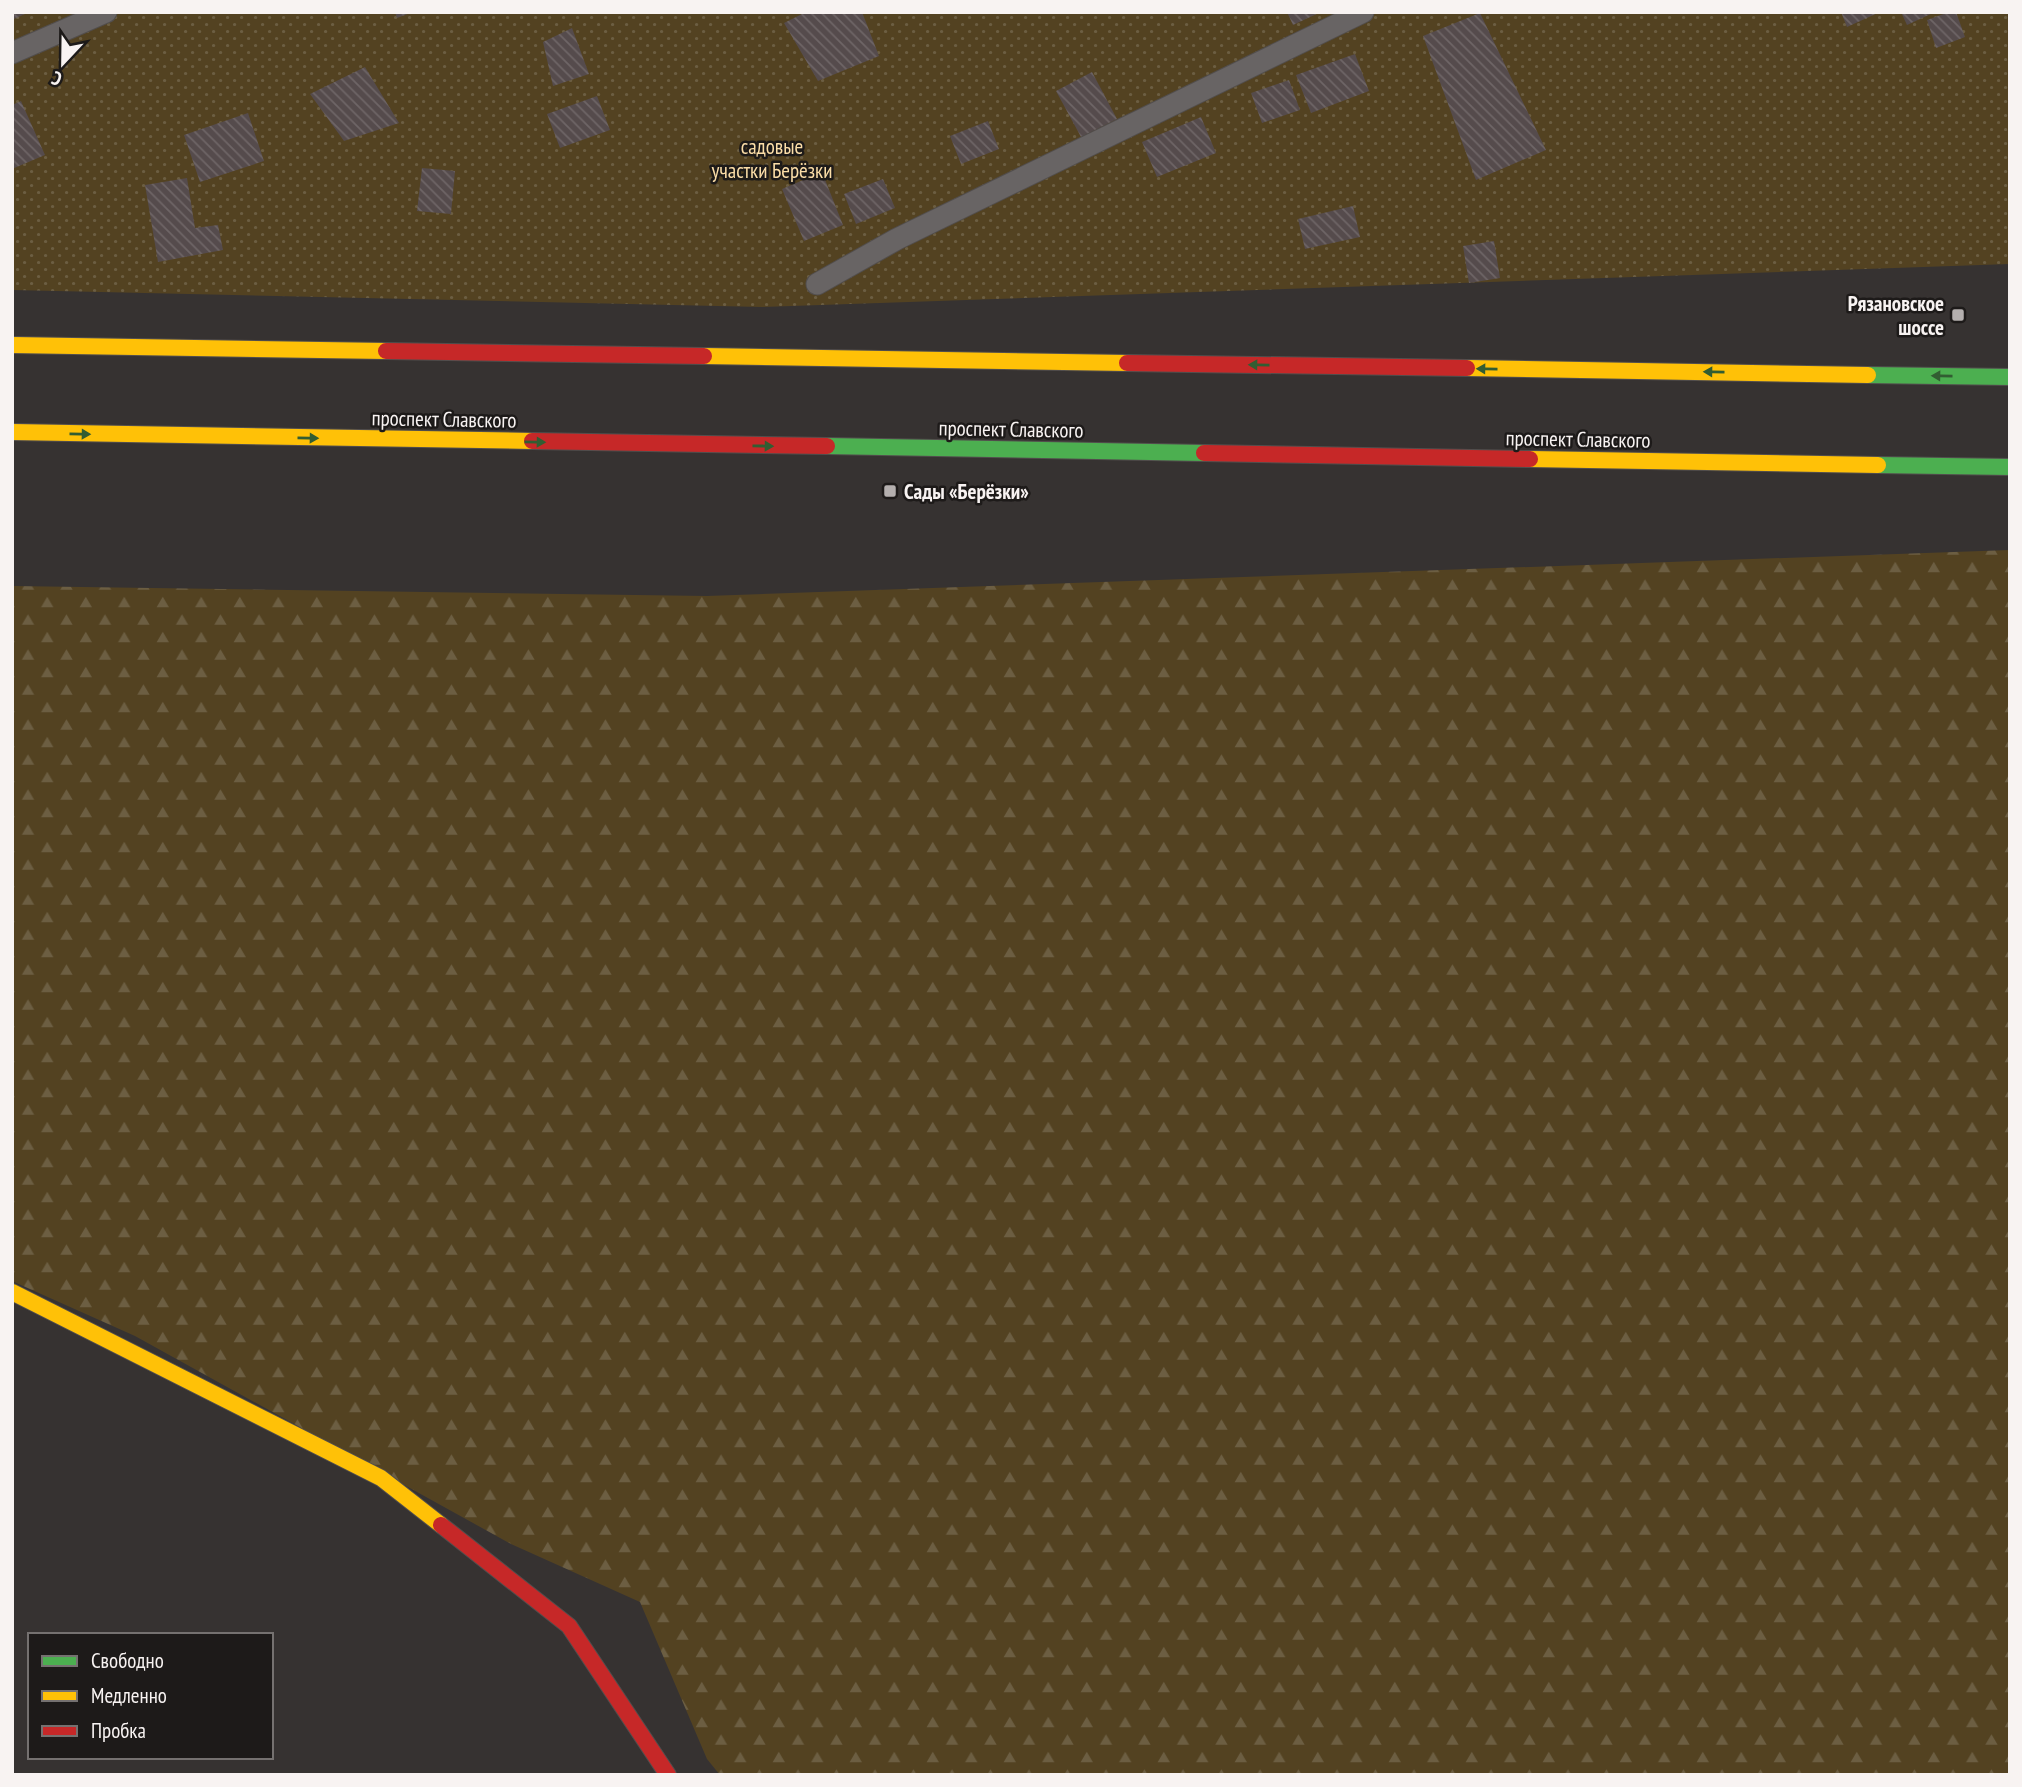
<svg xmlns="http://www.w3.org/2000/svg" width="2022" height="1787" viewBox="0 0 2022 1787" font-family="'PT Sans Narrow',sans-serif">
<defs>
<pattern id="forest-firs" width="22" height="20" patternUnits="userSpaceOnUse" patternTransform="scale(1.75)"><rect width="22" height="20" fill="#534221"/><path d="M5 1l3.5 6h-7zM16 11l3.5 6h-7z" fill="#6c5e42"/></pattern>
<pattern id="garden-dots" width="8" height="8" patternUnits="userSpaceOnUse" patternTransform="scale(1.75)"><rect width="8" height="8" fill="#534221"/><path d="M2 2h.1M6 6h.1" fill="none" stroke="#6c5e42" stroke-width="1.8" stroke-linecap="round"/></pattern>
<pattern id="building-back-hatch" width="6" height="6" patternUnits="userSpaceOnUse" patternTransform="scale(1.75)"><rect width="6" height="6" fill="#554b4c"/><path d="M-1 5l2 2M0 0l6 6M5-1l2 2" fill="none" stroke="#6e6566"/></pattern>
</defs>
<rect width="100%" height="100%" fill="#363231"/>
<path fill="url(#forest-firs)" d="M2010 550V1775H720L707 1759 640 1602 511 1544 135 1336 12 1281V586L707 596Z"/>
<path fill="url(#garden-dots)" d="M12 12H2010V264L762 307 12 290Z"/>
<path fill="url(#building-back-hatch)" d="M12 12H29L12 20Z
M395 12H413L397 18Z
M806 12H862L879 56 818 81 784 23Z
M1287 12H1321L1293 25Z
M1841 12H1880L1847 27Z
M1901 12H1935L1907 25Z
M1949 12H1956L1965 37 1936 48 1927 20Z
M1480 13 1546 150 1476 180 1423 36Z
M572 28 589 74 553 86 543 42Z
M1355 54 1369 91 1311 113 1296 75Z
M365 67 399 123 344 141 310 94Z
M1092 72 1117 119 1081 137 1056 91Z
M1289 80 1300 110 1262 123 1251 93Z
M597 96 610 130 560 148 547 114Z
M21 101 45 155 12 169V105Z
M248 113 264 161 200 182 184 135Z
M1201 117 1216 153 1157 177 1142 142Z
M988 121 999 149 961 164 950 136Z
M422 168 455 171 451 214 417 211Z
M822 172 843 225 804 241 782 189Z
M187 178 195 228 218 225 223 250 158 262 145 185Z
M883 179 895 208 856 224 844 194Z
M1353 206 1360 237 1305 249 1298 219Z
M1494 241 1500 278 1469 283 1463 246Z"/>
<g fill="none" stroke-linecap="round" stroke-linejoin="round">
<g stroke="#524e4d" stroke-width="23">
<path id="lane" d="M12 53 106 12
M817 284 897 239 1363 12"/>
</g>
<g stroke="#524e4d" stroke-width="18">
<path id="fast" d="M1868 375 2010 377
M827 446 1204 453
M1878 465 2010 467"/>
</g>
<g stroke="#524e4d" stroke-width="18">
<path id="slow" d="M12 345 386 351
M704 356 1127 363
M1467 368 1868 375
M12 432 532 441
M1530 459 1878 465
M12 1292 381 1478 441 1525"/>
</g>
<g stroke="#524e4d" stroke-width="18">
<path id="jam" d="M386 351 704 356
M1127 363 1467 368
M532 441 827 446
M1204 453 1530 459
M441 1525 569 1626 668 1775"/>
</g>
<use href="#lane" stroke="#686464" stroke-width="21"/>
<use href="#fast" stroke="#4caf50" stroke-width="16"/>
<use href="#slow" stroke="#ffc107" stroke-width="16"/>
<use href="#jam" stroke="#c62828" stroke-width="16"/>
</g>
<defs><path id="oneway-solid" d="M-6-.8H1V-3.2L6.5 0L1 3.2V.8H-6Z" transform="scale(1.75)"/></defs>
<g fill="#325d32">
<use href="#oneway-solid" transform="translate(1259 365) rotate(-179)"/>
<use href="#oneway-solid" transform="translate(1487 369) rotate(-179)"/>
<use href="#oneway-solid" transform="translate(1714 372) rotate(-179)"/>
<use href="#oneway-solid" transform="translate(1942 376) rotate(-179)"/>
<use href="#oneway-solid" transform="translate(80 434) rotate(1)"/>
<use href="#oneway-solid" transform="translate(308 438) rotate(1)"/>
<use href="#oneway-solid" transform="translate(535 442) rotate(1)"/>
<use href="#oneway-solid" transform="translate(763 446) rotate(1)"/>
</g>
<g fill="#b4afae" stroke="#1d1a19" stroke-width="2.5">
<rect x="1951" y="308" width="14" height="14" rx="3.5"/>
<rect x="883" y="484" width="14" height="14" rx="3.5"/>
</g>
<g text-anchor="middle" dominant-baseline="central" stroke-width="5" stroke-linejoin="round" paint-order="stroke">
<g font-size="21" fill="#fcdea8" stroke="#1d1a19">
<text x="772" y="146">садовые<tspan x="772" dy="24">участки Берёзки</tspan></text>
</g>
<g font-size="21" font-weight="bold" fill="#f8f3f2" stroke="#1d1a19" text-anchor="end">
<text x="1944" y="303">Рязановское<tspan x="1944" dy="24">шоссе</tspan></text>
<text x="904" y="491" text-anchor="start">Сады «Берёзки»</text>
</g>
<g font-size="21" fill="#f8f3f2" stroke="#1d1a19">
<text transform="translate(444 419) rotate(1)">проспект Славского</text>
<text transform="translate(1011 429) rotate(1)">проспект Славского</text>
<text transform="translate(1578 439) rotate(1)">проспект Славского</text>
</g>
</g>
<rect width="2022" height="1787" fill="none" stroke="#f8f3f2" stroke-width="28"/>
<rect x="28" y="1633" width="245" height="126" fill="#1d1a19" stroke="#757170" stroke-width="2"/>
<rect x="42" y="1656" width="35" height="10" fill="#4caf50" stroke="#757170" stroke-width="2"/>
<text x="91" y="1668" font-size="21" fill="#f8f3f2">Свободно</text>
<rect x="42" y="1691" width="35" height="10" fill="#ffc107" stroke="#757170" stroke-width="2"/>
<text x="91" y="1703" font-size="21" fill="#f8f3f2">Медленно</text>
<rect x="42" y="1726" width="35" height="10" fill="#c62828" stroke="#757170" stroke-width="2"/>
<text x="91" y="1738" font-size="21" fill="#f8f3f2">Пробка</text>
<g transform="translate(63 63) rotate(202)" stroke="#1d1a19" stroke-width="5" paint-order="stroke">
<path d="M0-5L12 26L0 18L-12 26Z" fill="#f8f3f2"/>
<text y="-10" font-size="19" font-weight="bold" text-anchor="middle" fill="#f8f3f2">С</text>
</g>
</svg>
